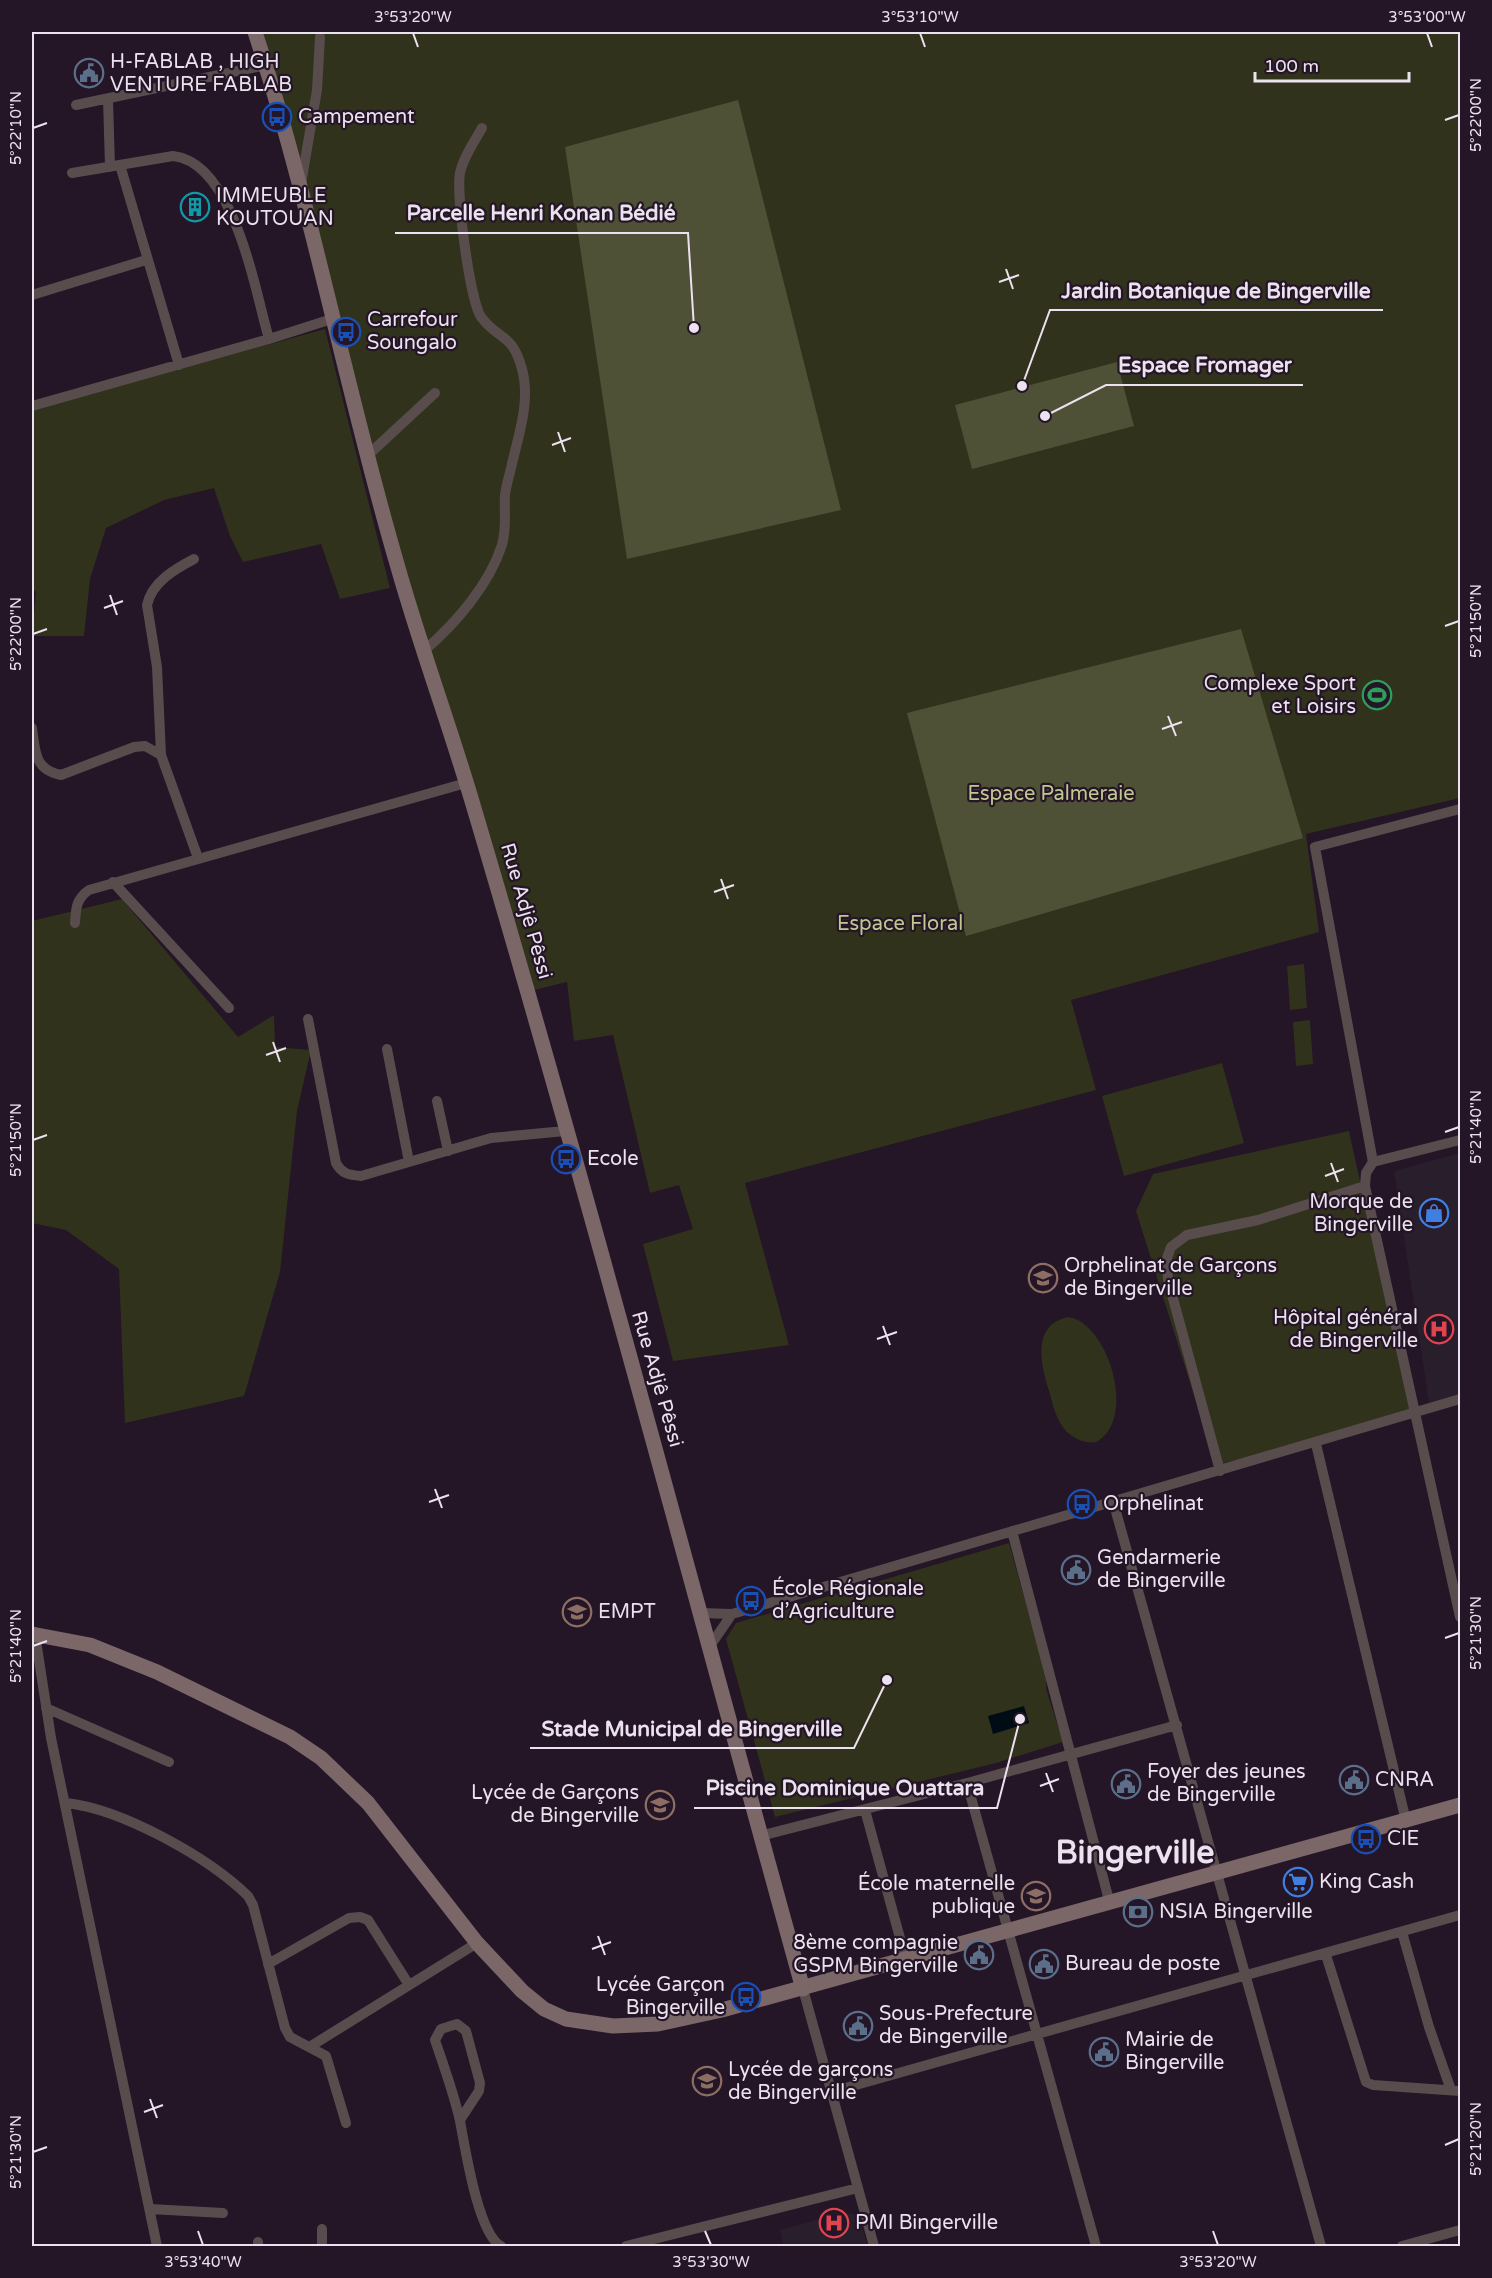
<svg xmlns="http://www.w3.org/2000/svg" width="1492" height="2278" viewBox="0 0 1492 2278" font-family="'Varela Round',sans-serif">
<rect width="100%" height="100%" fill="#241527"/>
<path fill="#291e2c" d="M1460 1153V1394L1429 1403 1394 1171Z
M844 2212 858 2215 868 2246H783L780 2230Z"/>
<path fill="#30321c" d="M250 32H1460V798L1306 834 1319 932 1071 1000 1096 1090 745 1183 789 1345 673 1361 643 1244 693 1229 679 1185 650 1193 613 1035 574 1041 567 982 530 991 465 788Z
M325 329 390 588 340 599 321 544 243 562 230 536 214 488 164 500 106 528 90 579 84 636H32L36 592 32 588V409Z
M122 899 238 1037 274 1015 275 1047 311 1050 297 1111 280 1272 244 1396 125 1423 119 1269 66 1230 32 1223V921Z
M1304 964 1307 1008 1290 1010 1287 966Z
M1310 1020 1313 1064 1296 1066 1293 1022Z
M1222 1063 1244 1143 1124 1176 1102 1096Z
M1349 1131 1411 1415 1216 1465 1136 1211 1153 1174Z
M1069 1317C1110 1325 1137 1421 1096 1442 1086 1444 1075 1439 1067 1432 1057 1422 1053 1406 1050 1394 1041 1367 1030 1324 1069 1317Z
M1009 1543 1046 1677V1689L1063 1742 996 1763 775 1817 726 1639 736 1623Z"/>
<path fill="#4e5135" d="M738 100 841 510 627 559 565 147Z
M1117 362 1134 426 972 469 955 405Z
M1241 629 1303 838 966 936 907 713Z"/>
<path fill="#000c15" d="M1024 1706 1029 1723 993 1734 988 1716Z"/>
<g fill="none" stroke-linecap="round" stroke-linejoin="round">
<path stroke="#594c4d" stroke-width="10" d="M108 99 110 167
M76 105 266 65
M120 165 179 365
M72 173 173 156C234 162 255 291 269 339
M301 184 317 90 320 37
M32 295 146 260
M32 406 269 339 335 318
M367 456 435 393
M194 559C175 569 152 582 147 605L157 667 161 755 198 858
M425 650C456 623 489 585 502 545 507 528 504 511 505 495 506 486 509 477 511 468 518 436 531 402 522 369 512 332 499 341 481 317 470 301 456 194 460 173 463 158 474 142 482 128
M32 728C35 752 35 770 61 775L134 747 145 746 161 755
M1460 809 1315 847 1373 1162 1366 1173 1365 1186 1460 1617
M113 882 229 1008
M75 923C76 908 76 899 89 890L466 783
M308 1019 336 1163C342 1174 349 1175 361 1176L491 1138 565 1131
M387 1049 409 1162
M437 1101 448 1151
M1373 1162 1460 1140
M1316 1444 1406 1821
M1220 1471 1168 1280 1167 1258 1171 1247 1187 1235 1258 1220 1365 1186
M1113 1501 1321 2246
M1012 1531 1110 1904
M700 1613 732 1614 1460 1399
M35 1634 51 1738 157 2246
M710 1646 732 1614
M46 1708 169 1762
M967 1783 1096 2246
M66 1803C122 1809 208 1857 248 1896L253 1905 285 2028 290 2037 326 2056 346 2123
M865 1810 906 1960
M760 1836 967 1783 1177 1725
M1402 1932 1429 2027 1451 2090
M1326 1955 1366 2082 1373 2085 1460 2091
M268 1964 349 1918 360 1917 368 1920 409 1985
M803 1989 874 2246
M311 2046 477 1943
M831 2092 1460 1915
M460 2120 479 2091 480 2083 466 2031 457 2024 441 2029 435 2040C444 2067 454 2094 460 2121 465 2147 478 2234 501 2246
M150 2209 223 2213
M258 2246V2242
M322 2246V2229
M626 2246 858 2188
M1402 2246 1460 2230"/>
<path stroke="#7c6768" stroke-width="15" d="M255 32C312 206 345 387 397 564 420 646 450 726 474 808 590 1199 694 1595 803 1989
M32 1634 90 1645 157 1672 290 1737 321 1758 368 1803 477 1943 522 1991 544 2009 566 2019 613 2026 658 2024 722 2010 1460 1805"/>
</g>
<path fill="none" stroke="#ece1ee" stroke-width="2" d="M413 33 418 47M920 33 925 47M1427 33 1432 47M1445 120 1459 115M33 128 47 123M1006 269 1013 289M999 282 1019 275M558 432 565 452M552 445 571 438M110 595 117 615M104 608 123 601M1445 626 1459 621M33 634 47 629M1168 716 1176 736M1162 729 1182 722M721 879 728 899M714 892 734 885M273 1042 280 1062M266 1055 286 1048M1445 1132 1459 1127M33 1140 47 1135M1331 1163 1338 1182M1325 1176 1344 1169M883 1326 890 1345M877 1339 897 1332M435 1489 442 1508M429 1502 449 1495M1445 1638 1459 1633M33 1646 47 1641M1046 1773 1053 1792M1040 1786 1059 1779M598 1936 605 1955M592 1949 611 1942M150 2099 157 2118M144 2112 163 2105M1445 2145 1459 2139M33 2152 47 2147M198 2231 203 2245M705 2231 711 2245M1213 2231 1218 2245"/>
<defs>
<g id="civic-ring" transform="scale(1.5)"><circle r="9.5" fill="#241527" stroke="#5c6f8a" stroke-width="1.5"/><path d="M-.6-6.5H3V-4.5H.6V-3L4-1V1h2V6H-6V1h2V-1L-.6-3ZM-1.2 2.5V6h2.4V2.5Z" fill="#5c6f8a"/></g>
<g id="bus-ring" transform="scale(1.5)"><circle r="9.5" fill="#241527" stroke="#1a4fb4" stroke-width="1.5"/><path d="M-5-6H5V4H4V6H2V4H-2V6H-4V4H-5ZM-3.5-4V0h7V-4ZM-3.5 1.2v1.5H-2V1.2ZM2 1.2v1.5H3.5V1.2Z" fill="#1a4fb4"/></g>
<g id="building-ring" transform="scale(1.5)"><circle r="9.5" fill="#241527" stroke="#0f9aa8" stroke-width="1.5"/><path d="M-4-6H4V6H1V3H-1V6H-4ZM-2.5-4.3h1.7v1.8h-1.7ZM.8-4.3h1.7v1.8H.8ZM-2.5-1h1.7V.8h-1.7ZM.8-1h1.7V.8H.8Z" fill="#0f9aa8"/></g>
<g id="stadium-ring" transform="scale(1.5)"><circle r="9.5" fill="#241527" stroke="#2e9e5b" stroke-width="1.5"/><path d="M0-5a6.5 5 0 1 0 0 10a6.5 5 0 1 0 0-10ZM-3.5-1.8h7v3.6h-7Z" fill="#2e9e5b"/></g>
<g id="shop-ring" transform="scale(1.5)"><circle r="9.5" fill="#241527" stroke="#3f7fe0" stroke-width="1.5"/><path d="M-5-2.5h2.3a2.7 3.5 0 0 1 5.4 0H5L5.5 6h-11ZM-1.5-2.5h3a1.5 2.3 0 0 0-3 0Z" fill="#3f7fe0"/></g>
<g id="school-ring" transform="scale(1.5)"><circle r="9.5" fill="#241527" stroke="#8d6e63" stroke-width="1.5"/><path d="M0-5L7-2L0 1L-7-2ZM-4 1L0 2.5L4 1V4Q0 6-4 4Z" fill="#8d6e63"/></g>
<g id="hospital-ring" transform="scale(1.5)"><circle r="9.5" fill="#241527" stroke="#e0444e" stroke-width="1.5"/><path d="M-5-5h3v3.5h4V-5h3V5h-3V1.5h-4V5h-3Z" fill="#e0444e"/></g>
<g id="supermarket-ring" transform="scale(1.5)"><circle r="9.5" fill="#241527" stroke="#3f7fe0" stroke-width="1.5"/><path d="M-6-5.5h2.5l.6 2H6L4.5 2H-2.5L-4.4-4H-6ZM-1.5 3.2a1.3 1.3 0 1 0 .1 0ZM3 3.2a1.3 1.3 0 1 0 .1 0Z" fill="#3f7fe0"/></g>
<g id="bank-ring" transform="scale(1.5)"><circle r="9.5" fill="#241527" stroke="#5c6f8a" stroke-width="1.5"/><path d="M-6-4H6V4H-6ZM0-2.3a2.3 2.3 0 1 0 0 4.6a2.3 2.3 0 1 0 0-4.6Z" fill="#5c6f8a"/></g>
</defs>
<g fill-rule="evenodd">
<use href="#civic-ring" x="89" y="73"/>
<use href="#bus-ring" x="277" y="117"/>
<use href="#building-ring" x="195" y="207"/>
<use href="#bus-ring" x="346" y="332"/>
<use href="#stadium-ring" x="1377" y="695"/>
<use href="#bus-ring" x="566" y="1159"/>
<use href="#shop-ring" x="1434" y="1213"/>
<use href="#school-ring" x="1043" y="1278"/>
<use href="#hospital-ring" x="1439" y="1329"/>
<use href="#bus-ring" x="1082" y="1504"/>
<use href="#civic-ring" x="1076" y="1570"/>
<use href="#bus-ring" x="751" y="1601"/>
<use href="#school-ring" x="577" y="1612"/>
<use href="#civic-ring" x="1354" y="1780"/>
<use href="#civic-ring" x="1126" y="1784"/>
<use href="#school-ring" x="660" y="1805"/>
<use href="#bus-ring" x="1366" y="1839"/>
<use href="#supermarket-ring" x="1298" y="1882"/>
<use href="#school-ring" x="1036" y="1896"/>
<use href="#bank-ring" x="1138" y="1912"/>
<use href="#civic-ring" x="979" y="1955"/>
<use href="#civic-ring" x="1044" y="1964"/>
<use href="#bus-ring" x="746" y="1997"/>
<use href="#civic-ring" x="858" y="2026"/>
<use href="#civic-ring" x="1104" y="2052"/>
<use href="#school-ring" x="707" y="2081"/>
<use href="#hospital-ring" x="834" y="2223"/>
</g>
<g text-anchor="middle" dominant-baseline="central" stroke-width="4.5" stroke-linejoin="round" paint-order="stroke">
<g font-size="20" fill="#ece1ee" stroke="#241527" text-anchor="start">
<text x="110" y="62">H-FABLAB , HIGH<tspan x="110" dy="23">VENTURE FABLAB</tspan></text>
<text x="298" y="117">Campement</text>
<text x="216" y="196">IMMEUBLE<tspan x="216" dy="23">KOUTOUAN</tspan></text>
<text x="367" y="320">Carrefour<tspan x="367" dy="23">Soungalo</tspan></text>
<text x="1356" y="684" text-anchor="end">Complexe Sport<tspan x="1356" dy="23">et Loisirs</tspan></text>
<text x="587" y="1159">Ecole</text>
<text x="1413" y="1202" text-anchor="end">Morque de<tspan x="1413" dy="23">Bingerville</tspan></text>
<text x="1064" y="1266">Orphelinat de Garçons<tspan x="1064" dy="23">de Bingerville</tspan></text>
<text x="1418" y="1318" text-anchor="end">Hôpital général<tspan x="1418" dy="23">de Bingerville</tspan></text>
<text x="1103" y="1504">Orphelinat</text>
<text x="1097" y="1558">Gendarmerie<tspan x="1097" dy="23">de Bingerville</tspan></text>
<text x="772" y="1589">École Régionale<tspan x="772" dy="23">d’Agriculture</tspan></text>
<text x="598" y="1612">EMPT</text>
<text x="1147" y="1772">Foyer des jeunes<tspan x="1147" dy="23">de Bingerville</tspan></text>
<text x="1375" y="1780">CNRA</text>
<text x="639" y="1793" text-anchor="end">Lycée de Garçons<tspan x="639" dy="23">de Bingerville</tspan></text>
<text x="1387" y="1839">CIE</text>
<text x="1319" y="1882">King Cash</text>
<text x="1015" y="1884" text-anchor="end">École maternelle<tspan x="1015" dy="23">publique</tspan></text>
<text x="1159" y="1912">NSIA Bingerville</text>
<text x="958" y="1943" text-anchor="end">8ème compagnie<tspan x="958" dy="23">GSPM Bingerville</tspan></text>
<text x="1065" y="1964">Bureau de poste</text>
<text x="725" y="1985" text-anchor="end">Lycée Garçon<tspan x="725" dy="23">Bingerville</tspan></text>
<text x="879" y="2014">Sous-Prefecture<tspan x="879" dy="23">de Bingerville</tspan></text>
<text x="1125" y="2040">Mairie de<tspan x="1125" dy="23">Bingerville</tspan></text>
<text x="728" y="2070">Lycée de garçons<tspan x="728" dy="23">de Bingerville</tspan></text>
<text x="855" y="2223">PMI Bingerville</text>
</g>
<g font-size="20" fill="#c0c791" stroke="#241527">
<text x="1051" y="794">Espace Palmeraie</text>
<text x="900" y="924">Espace Floral</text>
</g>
<g font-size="20" fill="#ece1ee" stroke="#241527">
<text transform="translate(526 911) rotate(74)">Rue Adjê Pêssi</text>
<text transform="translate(657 1379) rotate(74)">Rue Adjê Pêssi</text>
</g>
<g font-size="32" font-weight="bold" fill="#ece1ee" stroke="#241527">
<text x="1135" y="1853">Bingerville</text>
</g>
</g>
<path fill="none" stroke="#ece1ee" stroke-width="2" d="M694 328L688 233H395M1022 386L1050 310H1383M1045 416L1106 385H1303M887 1680L854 1748H530M1020 1719L997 1808H694"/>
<g fill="#ece1ee" stroke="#241527" stroke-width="2">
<circle cx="694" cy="328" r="6"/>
<circle cx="1022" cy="386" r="6"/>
<circle cx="1045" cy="416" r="6"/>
<circle cx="887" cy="1680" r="6"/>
<circle cx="1020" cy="1719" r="6"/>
</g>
<g font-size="21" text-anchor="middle" font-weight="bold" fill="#ece1ee" stroke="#241527" stroke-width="4.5" stroke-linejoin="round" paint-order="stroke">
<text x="541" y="220">Parcelle Henri Konan Bédié</text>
<text x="1216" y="298">Jardin Botanique de Bingerville</text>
<text x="1205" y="372">Espace Fromager</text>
<text x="692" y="1736">Stade Municipal de Bingerville</text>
<text x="845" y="1795">Piscine Dominique Ouattara</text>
</g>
<rect width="1492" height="2278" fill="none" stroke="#241527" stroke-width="66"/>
<path d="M1255 72v9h154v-9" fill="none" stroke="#ece1ee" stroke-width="3"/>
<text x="1264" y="72" font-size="18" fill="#ece1ee" stroke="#241527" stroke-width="4.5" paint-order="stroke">100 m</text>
<rect x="33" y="33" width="1426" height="2212" fill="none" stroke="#ece1ee" stroke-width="2"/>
<g font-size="15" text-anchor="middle" fill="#ece1ee">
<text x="413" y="22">3°53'20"W</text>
<text x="920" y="22">3°53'10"W</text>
<text x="1427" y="22">3°53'00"W</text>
<text transform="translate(1476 115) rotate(-90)" y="5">5°22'00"N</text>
<text transform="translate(16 128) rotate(-90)" y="5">5°22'10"N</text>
<text transform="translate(1476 621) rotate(-90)" y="5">5°21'50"N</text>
<text transform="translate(16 634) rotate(-90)" y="5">5°22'00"N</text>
<text transform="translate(1476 1127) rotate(-90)" y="5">5°21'40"N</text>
<text transform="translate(16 1140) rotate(-90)" y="5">5°21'50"N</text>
<text transform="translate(1476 1633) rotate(-90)" y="5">5°21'30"N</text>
<text transform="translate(16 1646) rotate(-90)" y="5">5°21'40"N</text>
<text transform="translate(1476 2139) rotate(-90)" y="5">5°21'20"N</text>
<text transform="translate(16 2152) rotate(-90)" y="5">5°21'30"N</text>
<text x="203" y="2267">3°53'40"W</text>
<text x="711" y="2267">3°53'30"W</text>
<text x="1218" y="2267">3°53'20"W</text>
</g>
</svg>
